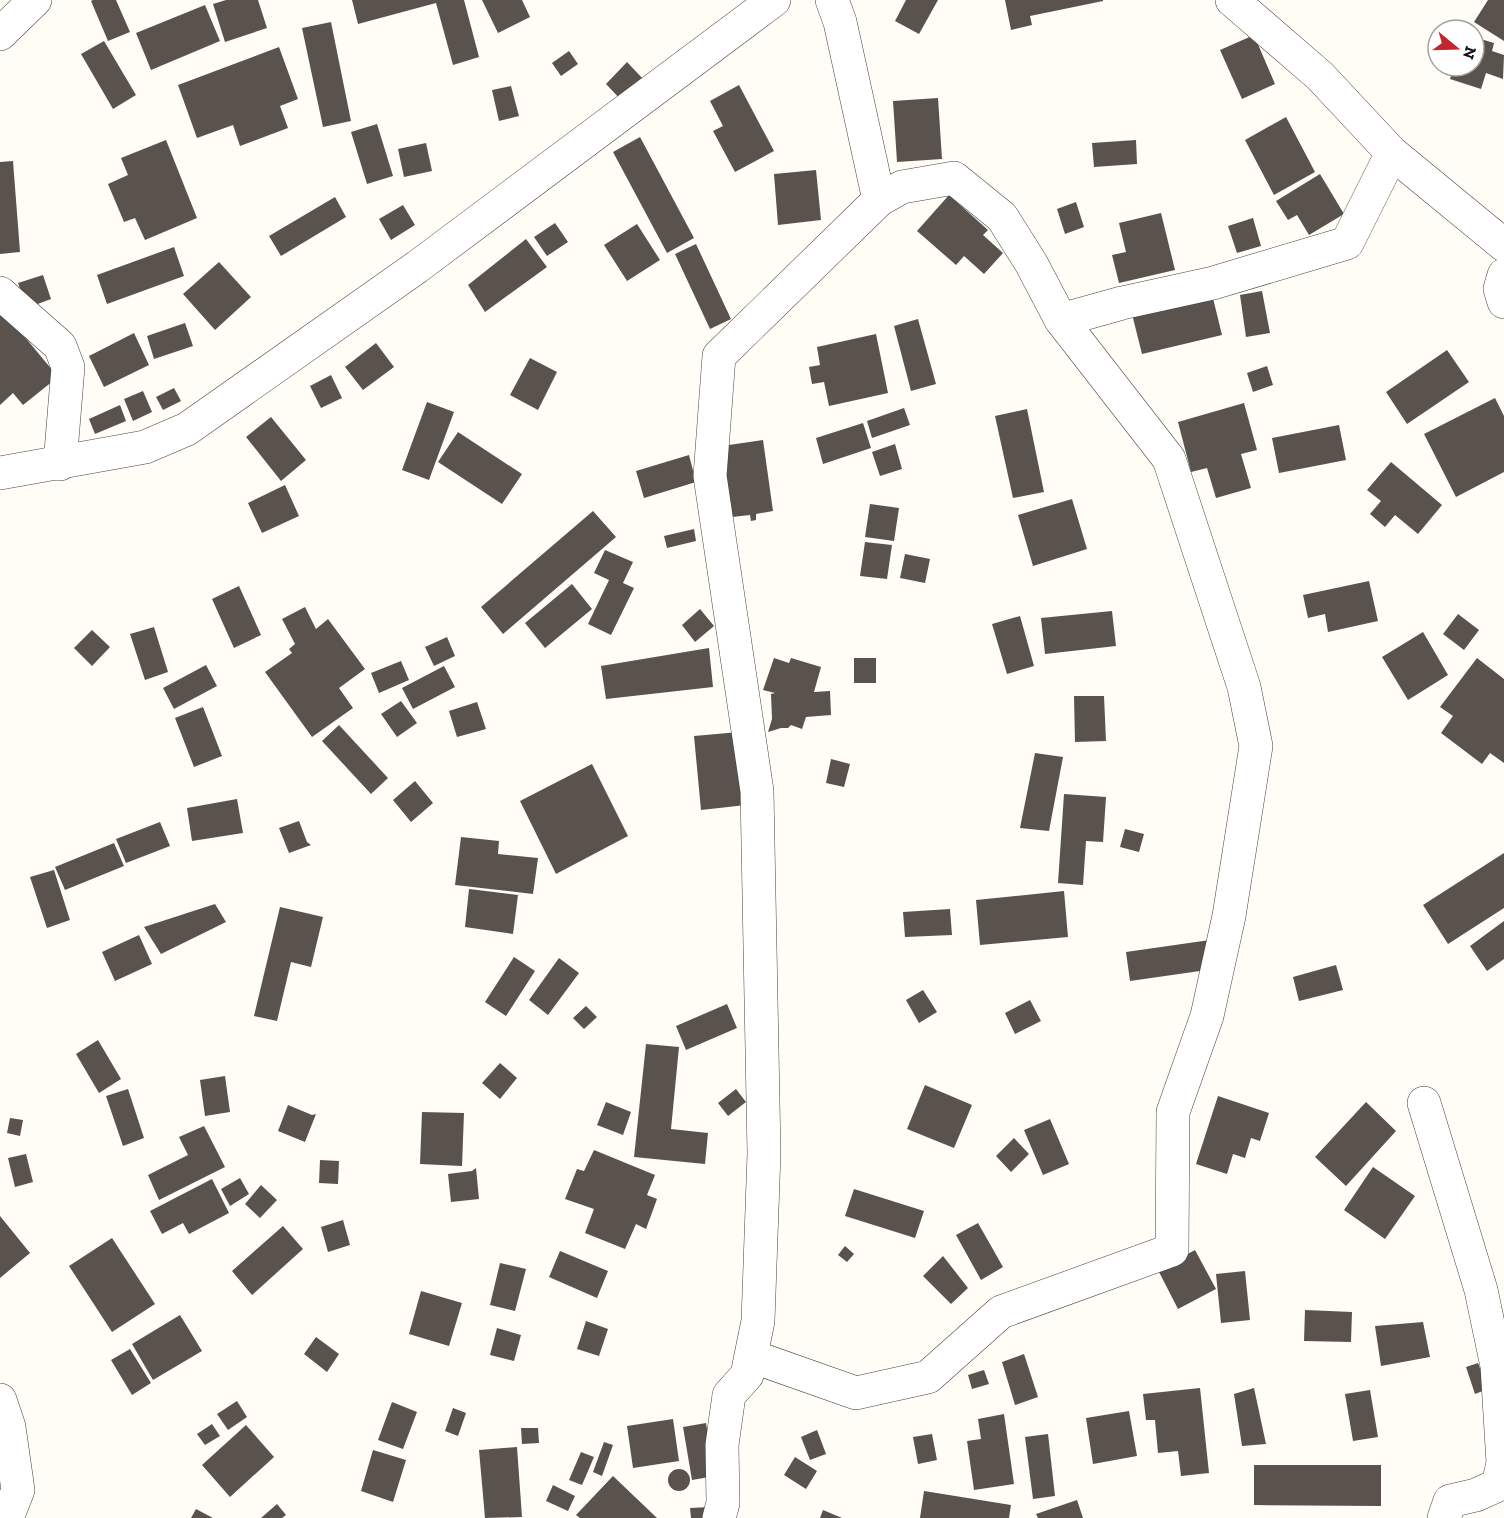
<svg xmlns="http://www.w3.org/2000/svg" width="1504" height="1518" viewBox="0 0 1504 1518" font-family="'Zilla Slab',serif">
<rect width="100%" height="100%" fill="#fffdf5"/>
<path fill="#5a524d" d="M93 0H116L130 32 108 41 91 1Z
M226 0H258L267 28 225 42 213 4Z
M352 0H464L479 57 453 65 436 3 358 24Z
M482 0H522L530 17 498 33Z
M906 0H938L919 34 895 21Z
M1005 0H1103V1L1030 16 1032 25 1011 30Z
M1488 0H1504V41L1474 22Z
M205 5 220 41 151 70 136 33Z
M331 22 351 121 323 127 302 28Z
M1254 35 1275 84 1242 99 1220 50Z
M1474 37 1494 43 1492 51 1504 55 1503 79 1486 73 1481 89 1450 79 1454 66H1474Z
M104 41 136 95 113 109 81 54Z
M279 47 298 99 280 106 288 128 240 146 233 125 197 138 178 85Z
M569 51 578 64 561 76 552 63Z
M627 62 644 80 622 101 606 84Z
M739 85 774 151 735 172 713 131 723 126 710 101Z
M511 86 519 116 499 121 492 90Z
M938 98 942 159 897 162 893 101Z
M1286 117 1315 172 1274 195 1245 140Z
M377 124 393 176 367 184 351 132Z
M640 137 694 238 667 253 613 152Z
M166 140 197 218 145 240 135 218 124 222 108 184 128 175 121 158Z
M1136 140 1137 164 1094 167 1092 143Z
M426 143 432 171 404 177 398 149Z
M13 161 20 252 0 254V162Z
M816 170 821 220 778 225 774 174Z
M1320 174 1344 214 1309 235 1297 215 1288 220 1276 201Z
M949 195 988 230 983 235 1003 253 984 274 964 256 956 265 917 231Z
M335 197 346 217 281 256 269 236Z
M1076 202 1084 227 1065 234 1057 209Z
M403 205 415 225 391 240 379 219Z
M1161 213 1175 270 1119 283 1112 255 1126 252 1119 223Z
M1253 218 1261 246 1237 253 1228 226Z
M555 223 568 242 547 256 534 237Z
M637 224 660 260 627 281 604 245Z
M526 239 547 267 485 312 468 285Z
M696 244 731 319 710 329 675 254Z
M174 247 184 276 107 304 97 275Z
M219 262 251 297 215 330 183 294Z
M43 275 51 299 27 308 18 283Z
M1211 290 1222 335 1142 354 1131 310Z
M1262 291 1270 333 1246 337 1240 295Z
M0 307 58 377 23 405 13 393 0 405Z
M918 319 936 384 911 391 894 326Z
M185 323 193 346 154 359 147 336Z
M134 333 149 365 104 387 89 356Z
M876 334 888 393 829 406 824 382 812 384 809 367 820 365 817 347Z
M376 343 394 367 363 390 345 367Z
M1447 350 1469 382 1407 424 1386 392Z
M530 358 557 372 538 410 510 395Z
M1267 366 1273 385 1253 392 1247 373Z
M331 375 342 398 321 408 310 386Z
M174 388 181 401 163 410 156 397Z
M143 391 152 412 133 421 124 399Z
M1495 398 1504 416V472L1456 497 1424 434Z
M427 402 454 412 429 480 402 470Z
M1244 403 1257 450 1241 454 1251 488 1216 498 1207 468 1191 472 1178 422Z
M120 405 126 421 95 434 89 419Z
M904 408 910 425 872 438 867 421Z
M1027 409 1044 492 1013 498 995 416Z
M271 417 306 460 281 481 246 437Z
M863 423 871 448 823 464 816 438Z
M1339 425 1346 460 1279 473 1272 438Z
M458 432 522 474 502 504 438 462Z
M763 440 773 511 756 514V520L751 521 750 515 732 517 722 446Z
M895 444 902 469 880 476 872 452Z
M689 455 696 482 644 498 636 471Z
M1391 462 1442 505 1418 534 1395 515 1385 527 1370 514 1381 501 1367 490Z
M285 485 299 516 262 533 248 503Z
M1072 499 1087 549 1033 566 1018 515Z
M870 504 899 508 894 541 865 537Z
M593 511 616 537 503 634 481 607Z
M694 529 696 541 667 548 664 536Z
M865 542 892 545 887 579 860 576Z
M605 550 633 562 623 583 634 588 611 635 588 624 609 580 594 573Z
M905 554 930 559 925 583 900 578Z
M1369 581 1378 621 1328 632 1325 614 1308 618 1303 595Z
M572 584 592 609 545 648 525 623Z
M239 586 261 635 234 648 212 599Z
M305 607 316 629 328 619 365 669 339 688 353 708 312 737 265 672 292 653 289 649 295 644 282 619Z
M700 609 714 626 695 642 682 625Z
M1112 611 1116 646 1045 654 1041 618Z
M1458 614 1479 630 1464 650 1443 634Z
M1020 616 1034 666 1007 674 992 624Z
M154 627 168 672 145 680 130 634Z
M92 630 110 647 92 666 74 648Z
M1423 632 1448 675 1408 700 1382 657Z
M447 637 455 656 434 666 425 647Z
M709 648 713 687 606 699 601 666Z
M774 658 789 663 791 658 821 667 814 692 830 691 831 715 806 717 802 729 791 725 788 728H781L768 732 772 719 771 694 775 693 763 690Z
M854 658H876V683H854Z
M1477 658 1504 679V763L1490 753 1482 764 1441 733 1453 716 1440 707Z
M401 661 409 680 379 693 371 673Z
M206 665 217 686 174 709 163 688Z
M444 666 455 687 413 709 402 688Z
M1074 696H1104L1106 741 1075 742Z
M401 701 417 723 397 737 381 714Z
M477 702 486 729 457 737 449 711Z
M203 707 222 756 194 767 175 718Z
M339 725 388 778 371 794 322 741Z
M739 732 746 805 701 810 694 736Z
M1035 753 1063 757 1049 831 1020 828Z
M831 759 850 764 844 787 826 783Z
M592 764 628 836 556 874 520 801Z
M415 781 433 803 411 822 393 800Z
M1064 794 1106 797 1103 842 1086 841 1083 885 1058 883Z
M237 799 243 833 192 841 187 808Z
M299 821 307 842 311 845 289 853 279 828Z
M160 822 170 846 126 863 116 839Z
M1125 829 1144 834 1139 852 1120 847Z
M461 837 499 841 498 854 538 858 533 894 455 885Z
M114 843 124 866 65 890 55 867Z
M1504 853V908L1448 944 1423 905Z
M54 870 70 920 47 928 30 877Z
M469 889 518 895 513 934 465 927Z
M1064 891 1068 937 980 945 976 900Z
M215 904 226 922 161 954 144 927Z
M280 907 323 917 311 967 291 962 277 1021 254 1016Z
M950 909 952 935 905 937 903 912Z
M1504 921V959L1487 971 1470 946Z
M139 935 152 964 115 981 102 952Z
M1210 940 1214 969 1130 981 1126 952Z
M514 957 535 971 506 1016 485 1002Z
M559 958 579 973 548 1015 529 1000Z
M1336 965 1343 990 1299 1001 1293 977Z
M923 990 937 1012 919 1023 906 1000Z
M1030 1000 1041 1021 1015 1034 1005 1013Z
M727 1004 737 1028 686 1050 676 1026Z
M586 1006 597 1017 584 1029 573 1018Z
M98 1040 121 1079 99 1093 76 1054Z
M646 1044 679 1047 671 1129 708 1133 705 1164 634 1157Z
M500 1063 517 1078 500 1099 482 1083Z
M225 1076 230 1112 205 1116 200 1080Z
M925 1085 972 1105 954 1148 907 1129Z
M128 1089 144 1138 123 1146 106 1096Z
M736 1089 746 1102 728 1116 718 1103Z
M1218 1096 1269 1113 1260 1141 1251 1138 1245 1158 1233 1154 1227 1174 1196 1164Z
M606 1102 631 1112 623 1135 597 1125Z
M1366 1102 1396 1131 1346 1186 1315 1157Z
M288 1105 312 1115 316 1114 305 1142 278 1131Z
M422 1112 464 1113 462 1166 420 1164Z
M10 1118 23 1120 20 1136 7 1133Z
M1050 1119 1069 1164 1043 1175 1024 1130Z
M204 1126 225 1167 159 1200 148 1175 188 1155 179 1137Z
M1014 1138 1029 1154 1011 1172 996 1156Z
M594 1150 655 1175 647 1195 657 1199 646 1229 636 1224 625 1249 585 1233 594 1209 565 1199 577 1169 584 1171Z
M26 1154 33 1182 15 1187 8 1158Z
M320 1160 339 1161 338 1184 319 1183Z
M1373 1167 1415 1196 1385 1239 1344 1210Z
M476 1168 479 1199 451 1202 448 1174 472 1171Z
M240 1178 249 1194 230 1206 221 1189Z
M212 1179 229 1213 189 1234 183 1223 162 1234 150 1211Z
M261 1185 277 1200 260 1218 245 1204Z
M854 1189 924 1211 915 1238 845 1216Z
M0 1216 30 1253 0 1278Z
M343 1220 350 1245 328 1252 321 1227Z
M978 1223 1003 1267 981 1280 956 1235Z
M283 1226 303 1249 252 1295 232 1271Z
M112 1238 155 1304 112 1332 69 1266Z
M845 1246 854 1254 847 1262 838 1255Z
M1195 1250 1216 1289 1178 1309 1158 1270Z
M560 1251 608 1271 597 1298 549 1277Z
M943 1256 968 1288 951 1304 923 1276Z
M500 1263 526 1269 515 1311 490 1305Z
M1245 1271 1250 1320 1221 1323 1216 1274Z
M421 1291 462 1303 449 1346 409 1334Z
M1305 1310 1352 1312 1351 1342 1304 1341Z
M180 1315 202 1351 153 1380 132 1344Z
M586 1321 608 1329 599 1356 577 1349Z
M1423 1322 1430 1357 1381 1366 1375 1326Z
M497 1328 521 1335 514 1361 490 1355Z
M316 1337 339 1354 327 1372 304 1354Z
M130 1349 151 1383 132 1395 111 1360Z
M1024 1354 1038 1397 1015 1405 1002 1362Z
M1478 1363 1488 1389 1475 1394 1466 1367Z
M984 1370 989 1384 972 1389 968 1375Z
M1200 1388 1209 1473 1181 1476 1178 1451 1158 1453 1155 1420H1146L1143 1394Z
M1254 1388 1266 1444 1242 1446 1234 1394Z
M1370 1390 1378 1437 1353 1441 1345 1394Z
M237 1401 247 1417 228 1430 217 1414Z
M392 1402 417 1412 403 1449 378 1440Z
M453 1408 466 1413 458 1436 445 1431Z
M1129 1411 1137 1456 1093 1464 1086 1418Z
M1004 1414 1014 1484 974 1490 967 1441 981 1439 978 1419Z
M673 1419 679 1461 633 1468 627 1426Z
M706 1423 715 1476 692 1480 683 1427Z
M212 1424 220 1436 205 1445 197 1434Z
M246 1425 274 1457 230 1497 202 1465Z
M521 1428H538L539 1443 522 1444Z
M817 1430 826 1454 810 1460 801 1437Z
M932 1434 937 1460 918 1464 913 1437Z
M1048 1434 1055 1496 1033 1499 1025 1437Z
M604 1442 613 1445 602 1476 593 1472Z
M517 1447 522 1517 485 1518 479 1450Z
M373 1450 406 1460 393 1502 361 1491Z
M581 1452 594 1457 582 1485 569 1480Z
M795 1457 817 1471 806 1489 784 1475Z
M1254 1465H1381V1506L1254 1505Z
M668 1480a11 11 0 1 1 22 0a11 11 0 1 1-22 0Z
M613 1476 657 1518H580L576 1515Z
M553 1485 575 1496 568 1511 546 1501Z
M924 1491 1011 1505 1009 1518H920Z
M1077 1500 1083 1518H1038L1036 1514Z
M277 1504 286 1515 282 1518H261Z
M710 1507 711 1518H691L690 1508Z
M196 1509 213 1518H191Z
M823 1510 842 1518H820Z"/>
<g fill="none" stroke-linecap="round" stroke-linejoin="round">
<g stroke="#444" stroke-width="34">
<path id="minor" d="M1232 0 1320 76 1392 153 1504 245
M0 34 35 0
M1504 275 1500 289 1504 302
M0 293 60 346 68 367 60 464
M1061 320 1122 303 1213 283 1347 243 1392 153
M0 473 145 447 187 429 417 267 774 0
M1424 1103 1481 1290 1497 1366 1503 1463 1498 1485 1476 1495 1450 1501 1444 1518
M751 1356 856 1393 928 1377 1001 1312 1172 1250 1173 1112 1207 1016 1229 916 1256 746 1244 687 1169 459 1061 320 1031 263 1002 217 954 178 902 187 879 200
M0 1400 9 1427 18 1490 7 1518
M719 1518 723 1503 722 1445 729 1395 747 1375 758 1321 764 1153 757 791 710 476 719 356 879 200 840 22 832 0"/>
</g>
<use href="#minor" stroke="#fff" stroke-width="33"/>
</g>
<g transform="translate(1456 48) rotate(109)"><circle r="28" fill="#ffffff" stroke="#a0a0a0" stroke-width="1.5"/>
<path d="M0-4.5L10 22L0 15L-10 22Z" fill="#c4262e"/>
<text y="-9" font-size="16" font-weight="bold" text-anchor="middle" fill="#111111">N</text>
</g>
</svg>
